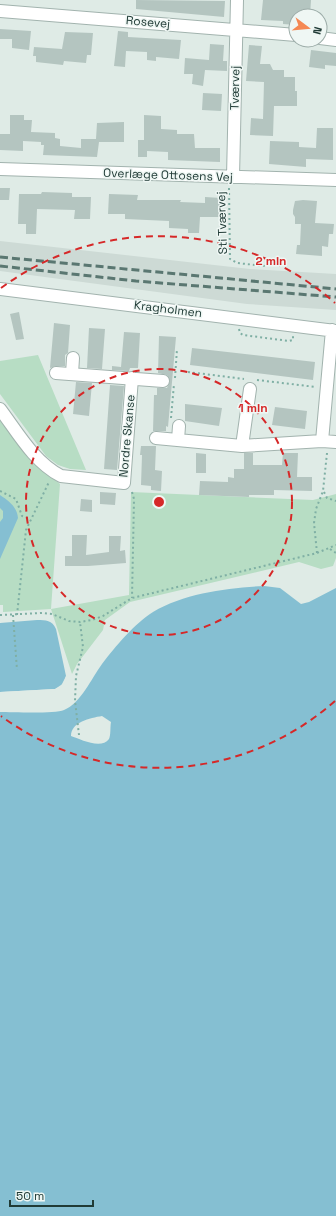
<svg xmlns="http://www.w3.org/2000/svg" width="336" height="1216" viewBox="0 0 336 1216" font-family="'Space Grotesk',sans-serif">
<rect width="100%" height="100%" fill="#dfebe6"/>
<path fill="#cddad5" d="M0 241 250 269 336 274V310L247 304 0 271Z"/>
<path fill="#b7ddc4" d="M38 355 86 470 70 469 58 465 46 456 0 394V361Z
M0 419 33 463 60 484 51 609 129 595 131 492 313 500 336 494V558L333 566 321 569 299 562 130 602 105 620 103 630 77 664 72 674 51 609 3 612V605H0Z"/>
<path fill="#85bfd2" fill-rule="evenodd" d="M0 495C9 501 17 507 18 518L0 559V522L3 518V511L0 508Z
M264 586 280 588 301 604 309 602 336 588V1216H0V712C12 712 55 714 64 710 81 703 91 679 102 664 115 647 135 623 153 612 185 593 227 588 264 586ZM102 716 111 722C110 727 111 735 109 739 101 750 80 739 71 736 71 722 90 718 102 716Z
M37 620C46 620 52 620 56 629L66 676 64 683 55 689 0 692V623Z"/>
<path fill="#dfebe6" d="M66 664 68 676 66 684 62 688 55 691 0 694V692L55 689 61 686 66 676Z"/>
<path fill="#b4c5c0" d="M136 0 225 1 224 17 136 9Z
M263 0H311L310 16H296V25L283 24V21L261 20Z
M0 29 31 31 29 50 12 48V39H0Z
M118 31 128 32V37L181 40 179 59 156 57V61L147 60V52L126 51 125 67 114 66Z
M65 32 93 33 91 55H87L86 63 64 61 63 65 36 62V56H33L34 47 62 49Z
M210 44 224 45 223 61H227V71L205 70 203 86 192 84 193 74H184L185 58 209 60Z
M249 45 262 46 260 64H270L273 70H284V77H295V91H297V106H274L273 136 250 135 251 118 263 119 264 82 246 81Z
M311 50 336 53V66L325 65V69L309 67Z
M203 93 222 94 221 111 202 110Z
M10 115H24V120H32L31 132 55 133V138L60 139V146L81 148V139H96L97 123 124 122V142H99L97 157 43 155 44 145H41V142L23 141V151L0 150V134H10Z
M144 115 161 116V129L177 130V134H194L195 148H220V162L168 160V152L147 151V157H138V140H144Z
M317 128H333V160L306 159V167L269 164 270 141 299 142V147L316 148Z
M0 188H10L9 200H0Z
M42 192 72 193V197H91L90 219H74L75 210 37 209 36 234H26V224H18L19 194H41Z
M109 194 138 195 137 200H181L180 202 205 203V197L221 198 220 217H200L199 233H188V229L169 228V221L125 219V214H108Z
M303 200 317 201 315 223 334 224 333 234H329L328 247 322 246V256L296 254 297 245H300L301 224H295V217L293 214V210L295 201Z
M19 312 24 339 16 340 10 314Z
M54 323 70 325 68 353 65 355V366H56L50 368Z
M89 328 105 329 102 369 87 368Z
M124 332 140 333 138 368H130L129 371 112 370V366L121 367Z
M159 336 176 337 168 427 166 426V431H153L154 395H157V388H167L170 381 167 375 158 373Z
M192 348 315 362 313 380 190 365Z
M76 382 92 383 89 416 73 414Z
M110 385 124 386 117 470 104 469Z
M185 404 222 408 219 426 185 421Z
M275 407 307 411 305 429 272 425Z
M141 446H156L155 470 162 471 161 491 151 490V486L141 485 142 455H140Z
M196 453 206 454V473H196Z
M244 453H253V465H282L283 453H298L297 477H312V491L274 490V495H249V497L199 495 200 481 228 482V477L234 478V469H244Z
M100 492 116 493 115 505 100 504Z
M81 499 92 500V512L80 511Z
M72 535H87L86 555 109 552V536H121L120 551 125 550 126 563 88 566H65V556H72Z"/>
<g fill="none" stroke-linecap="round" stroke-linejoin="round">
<g stroke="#a2b3ae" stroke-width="14">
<path id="minor" d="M0 11 296 35
M320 38 336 40
M0 169 336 180
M233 177 237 0
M0 289 336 331
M56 373 163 381
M72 374 73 358
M0 409C18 433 34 462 61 476L124 483 132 378
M156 438 242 446 322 441 336 442
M178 440 179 426
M322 441 332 330
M242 446 250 389"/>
</g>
<path stroke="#7fafa4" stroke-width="2" stroke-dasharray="2 3" stroke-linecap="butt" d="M229 188 230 259 237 263 265 266
M239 329 240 333 243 335 289 341 293 340V336
M188 372 244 379
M175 378 177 349
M257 380 316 387
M171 418 174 384
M0 491 16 499 22 516 30 519
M132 492 134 499 132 598
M324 492 327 498 336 501
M330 549 336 553
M317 553 314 523 316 509 323 491 327 453
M0 615 42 613 52 614 69 621 80 622 92 620 103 616 132 598 317 553 336 545
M13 615 17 670
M17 615 26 530 49 482
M79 735 75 701 76 676 83 647 80 622"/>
<use href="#minor" stroke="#fff" stroke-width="12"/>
<path stroke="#5a7771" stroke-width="3" stroke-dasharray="8 4" stroke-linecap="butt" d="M0 257 336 289
M0 266 136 281 336 297"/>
</g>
<g fill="none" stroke="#d62828" stroke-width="2" stroke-dasharray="7 5">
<circle cx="159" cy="502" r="133"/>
<path d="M335 701A266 266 0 0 1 1 716M1 288A266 266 0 0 1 335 303"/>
</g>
<g text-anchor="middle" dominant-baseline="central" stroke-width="3" stroke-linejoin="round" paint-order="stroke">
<g font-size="12" fill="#203b36" stroke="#eff7f4">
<text transform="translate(148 22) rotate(5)">Rosevej</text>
<text transform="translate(235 88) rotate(-89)">Tværvej</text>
<text transform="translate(168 175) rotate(2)">Overlæge Ottosens Vej</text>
<text transform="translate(222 223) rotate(-92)">Sti Tværvej</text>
<text transform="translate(168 309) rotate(7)">Kragholmen</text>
<text transform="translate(127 436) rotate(-85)">Nordre Skanse</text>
</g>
</g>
<circle cx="159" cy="502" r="6" fill="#d62828" stroke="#eff7f4" stroke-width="2"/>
<g font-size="12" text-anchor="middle" font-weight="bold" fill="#d62828" stroke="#eff7f4" stroke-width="3" stroke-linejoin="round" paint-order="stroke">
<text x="271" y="265">2 min</text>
<text x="253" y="412">1 min</text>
</g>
<g transform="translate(308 28) rotate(106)"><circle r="19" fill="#eff7f4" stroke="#9caca8"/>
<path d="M0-3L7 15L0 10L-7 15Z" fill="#f58853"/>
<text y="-6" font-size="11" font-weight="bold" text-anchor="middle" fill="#203b36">N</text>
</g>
<path d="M10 1200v6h83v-6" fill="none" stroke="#203b36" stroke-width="2"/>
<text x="16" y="1200" font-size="12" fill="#203b36" stroke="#eff7f4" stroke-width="3" paint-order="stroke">50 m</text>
</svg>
